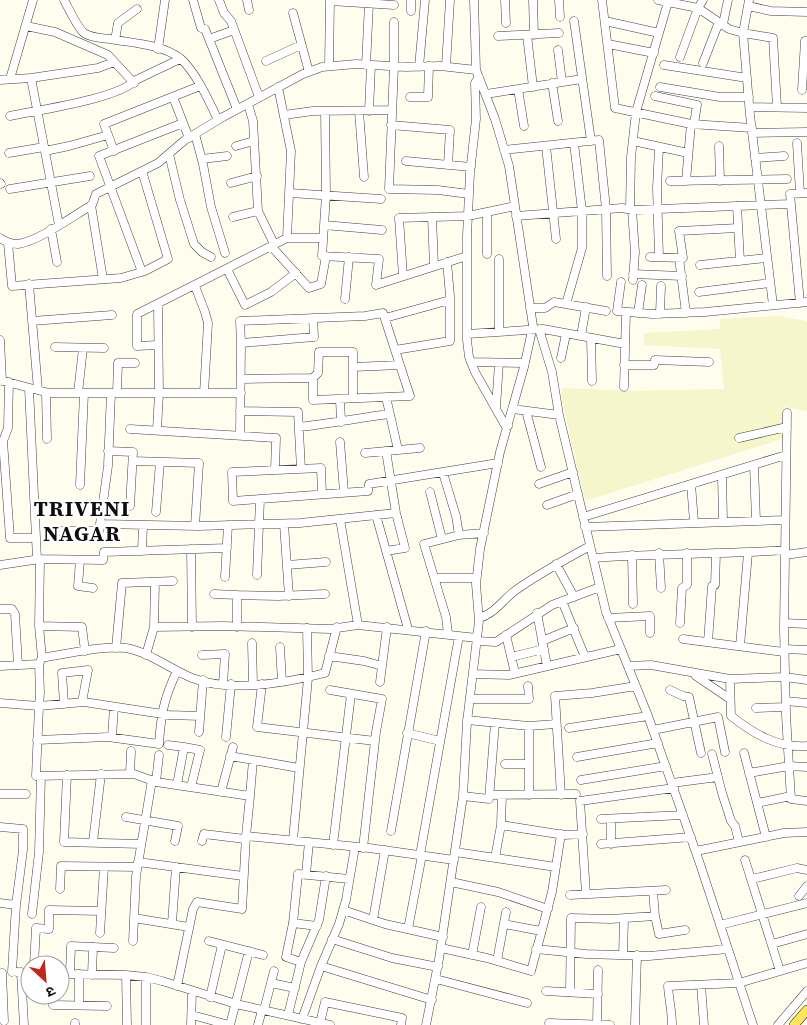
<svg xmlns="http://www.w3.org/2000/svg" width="807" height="1025" viewBox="0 0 807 1025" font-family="'Source Serif 4','Noto Sans Devanagari',serif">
<rect width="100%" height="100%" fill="#fffded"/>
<path fill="#f6f6cc" d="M778 316 807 321V411L784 407 782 439 585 501 561 394 563 388 633 391 724 389 720 349 644 345V333L720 329V319Z"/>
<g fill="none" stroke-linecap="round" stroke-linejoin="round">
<g stroke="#404040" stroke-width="9">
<path id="minor" d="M64 0C69 9 77 27 84 33 91 38 102 38 110 39 132 43 161 44 180 58 196 72 209 101 218 120
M193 0 201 28 205 29 237 109
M219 0 224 13 231 21 259 97
M247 0 249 10
M505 0 506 23
M533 0 534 35
M559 0 560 17
M602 0 615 108 691 124 752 128
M658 0 698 8 729 29 743 33 773 38 777 107
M749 0 743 33 750 115 773 305
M330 1 394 5
M748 6 771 11 807 12
M411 11V0
M293 13 309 72
M574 21 591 141
M605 21 659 33
M394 22V66L389 189 438 190 469 194
M723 24 728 0
M26 26 55 32 108 55 134 83
M527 35 533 87
M498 36 559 33
M209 39 234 30
M115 40 118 23 137 9
M608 44 654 53
M158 49 165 0
M558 50 562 82
M680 57 698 8 703 0
M266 61 301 45
M703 63 719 22
M366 65 369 3
M664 65 747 78
M329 66 330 0
M446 66 450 0
M419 67 425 0
M479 77 475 83 476 119 470 173 467 236V340L469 357 475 372 505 425 508 426
M31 78 59 225
M10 79 33 0
M0 80 31 78 98 68 114 62
M552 83 558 121
M278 87 291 151 287 238
M660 87 720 97H749
M518 89 524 126
M802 90 805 41H807
M486 94 582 79
M655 96 697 105 694 124
M173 97 189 138
M410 97H428L429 66
M248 104 253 121 258 211 274 244
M750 107 807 108
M325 111 326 195 322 256 379 259 376 285 467 256
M359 111 364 177
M369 111 371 65
M284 115 313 111 392 110
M10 116C38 110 118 99 136 80L180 59
M391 125 450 130 448 165
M752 133 807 132
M195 134 203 164 211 207 225 253
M633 141 688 153
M797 143 800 193
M236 146 254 141
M546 146 556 239
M719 146 720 181
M659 147 657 188 659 257
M504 150 599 140 606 209 607 276
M45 151 69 146 108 135
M114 151 104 124 200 86
M9 153 44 147
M169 154 180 200 194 244 202 252 211 257
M755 158 784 156
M202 159 227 156
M406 161 471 167
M670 181 787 179
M686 181 691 124
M0 183 1 184
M231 183 257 176
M10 189 90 176
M290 193 381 199
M91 205 103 279
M737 206 740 261
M630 209 631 157 636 112 668 2
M632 210 635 252 633 280
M516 216 622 208 632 210 790 204
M233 217 258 211
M432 217 434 266
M324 225 382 230
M51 229 57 262
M0 238C6 242 11 244 18 244 39 241 73 216 92 205L96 194 158 163 185 140 223 117 303 74 322 67 356 64 406 67 440 66 476 70
M8 243 12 286 121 278 145 271 168 259 142 171
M271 246 309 288 321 284 326 256
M487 254V212
M650 257 683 258 679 231 738 228
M679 258 686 313
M700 265 767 258
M227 269 245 305 271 292 296 273
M142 272 99 156 183 123
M633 274 682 276
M403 276 399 218 468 216 515 206
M621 282 617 311 652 314 705 312 807 302
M29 284 38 390
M195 286 205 312 208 323 204 393
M699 292 770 283
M345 299 349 257
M800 303 790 194 807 193
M566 304 582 248V211L574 143
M530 308H545L554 302 606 311
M638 313 642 285
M660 314 661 286
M385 318 450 300
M32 321 112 315
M539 329 552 372 559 415
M499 331V259
M467 334 543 329 625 344
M581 336 586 307
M591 338 592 381
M0 340 2 381
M241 343 314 337 313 318
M158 345 137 346V314L287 238H323
M55 347 104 348
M395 350 450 341V296L447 262
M561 358 566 334
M471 362 525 363
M624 365H654L655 360 709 362
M353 367 400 365
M241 379 313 378
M0 380 49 393H241
M9 382 8 428 3 441 10 538H36L37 559
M624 387 626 312
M29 388 36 538
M46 393 47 439
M78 393 83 348
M117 393 118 363H135
M386 397 398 450
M340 399 341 422
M496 408 499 363
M513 409 559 415 606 612 648 716 700 864 753 1025
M240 411 298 412 301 469
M526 411 541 467
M787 413 784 629 786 715 791 799 807 801
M299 427C329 424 358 418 389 414
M130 429 276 438 275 470
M157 430 159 393 158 305
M240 435 241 343 240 321 365 316 383 313 410 396 313 400V378L318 373 319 352H353V398
M739 438 787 427
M340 442 344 492
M108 451 133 452 130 506
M365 453 420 448
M133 461 199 463 195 526
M754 465 756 521
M443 473 456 516 459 535
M722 475 723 521
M539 484 573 472
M691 484 694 522
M80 485 84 393
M430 492 442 539
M322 494 321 468 232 472 233 501 368 491 369 484 498 463
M547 505 578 494
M156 512 160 462
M376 515 408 629
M583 517 786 455
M340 519 358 625
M100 524 199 526 300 523 396 513
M284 524 289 596
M585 527 785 520
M52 531H99L108 466 111 393
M191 549 192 627
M142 551 143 525
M386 551 405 548 396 513 386 451
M659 553 661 588
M632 555 633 604
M785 555 807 552
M593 558C657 553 721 555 785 550
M40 559 39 626 42 658 39 664 40 693 39 706 84 702 169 715 200 716
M80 560 78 586 93 588
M556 564 574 597
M0 565 40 559 103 560 104 552 227 548
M287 565 326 562
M257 575 260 499
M225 577 228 525
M435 578H476
M214 594 237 595
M562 601 585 657
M0 609H12L15 614 18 665
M537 613 547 666
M479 618C495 614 503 599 516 590 540 573 564 560 590 546
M608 618 650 616V633
M680 623 682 588 687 585V553
M784 623 807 624
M39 626 82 627 85 651
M154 627 223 626 330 629 358 625 477 638
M237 627V595L278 596 325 594
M448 634 446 617 424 544 459 535 484 533
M506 635 515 673
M683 639 784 652
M477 641 496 642 552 605 600 587
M542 641 574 628
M708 642 712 586 715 585 716 553
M252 643 253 684
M740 646 748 553
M280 647 282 682
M116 648 122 583 173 581
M784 649 807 650
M146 655 154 627 155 582
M202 655 225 654 223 684
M329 656 364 661 382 666
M511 657 544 649
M42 658C65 654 104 645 126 648 149 652 170 669 192 678 231 693 286 683 325 673L337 627
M0 666 39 664
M628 666 651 665 730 679 785 677 807 680
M694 673 696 676 730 699
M473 674 509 675 621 649
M730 679 731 716C754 734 777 748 807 746
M380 682 387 627
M262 684 257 727 375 741
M330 690 382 699 376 732 363 848
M670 690 683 696 689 697 701 753
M470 699H529L528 686
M786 701 807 703
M0 703 39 706 36 776 134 774 156 782 250 796 246 836 369 848 454 860
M64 704 62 673 88 670 82 702
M756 708 786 707
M467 720 529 726 556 724
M529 726V795
M569 728 648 716
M653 730 718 717 725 752
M199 732 203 680
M407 733 440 741
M112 737 114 707
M226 737 231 684
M37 740 108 737 159 744C161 714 164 698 177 671
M168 745 184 747
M744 753 766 837
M712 754 722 793 731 821 735 826 739 842
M230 756 299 768
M577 757 658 743
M505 764H529
M749 773 789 766 807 767
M130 774 131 751
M67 775 64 842 141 844
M581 780 666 766
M156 782 159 755
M672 783 718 777
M177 785 184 747 200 750 191 787
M221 792 233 747
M0 794H26
M490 795 576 794
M561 795 555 696 592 693 636 686
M250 796 253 760
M463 796 489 799 495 723
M757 803 791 796
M126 817 178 826 175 841
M601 819 683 815
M611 819V844
M501 825 564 835 583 834
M0 827 23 829V850L16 905 12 972
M391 831 426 631
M293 840 308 678 307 628
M202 841 204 834 245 839
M93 842 101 774
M601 844 691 837
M333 845 351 694
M696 851 784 833 807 832
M455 852 556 867
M420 855 459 636
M495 858 501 825 502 795
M745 860 780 971
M138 862 243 876
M306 874 309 842
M752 879 797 868 807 870
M451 882 498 892 548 909
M60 889 61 866 137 867
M653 891 655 916 659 934 685 930
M586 894 580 801 674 788
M570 895 666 890
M799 896 807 886
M0 903 16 905
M343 910 385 924 443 937
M32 914 39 852 41 776
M134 918 189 927
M373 920 385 850
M172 923 176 867
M293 923 317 926
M504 924 541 931
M720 925 807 903
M408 929 422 855
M100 933 104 867
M332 939 392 958 438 967
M133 941 136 876 152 780
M209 941 263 955
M772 944 807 934
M441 948 487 958 531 971 552 892 561 834
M536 949 586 954 649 956 728 949
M472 955 481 907
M623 955 624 919
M497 961 506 912
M301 962 286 957 293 923 298 874 349 879
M34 965 36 928 49 929V910L101 911
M321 966 432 1000
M17 972 30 973
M21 972 24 1025
M2 973 4 1021
M60 974 126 975 146 977 162 981 236 1004 330 1025
M70 974 71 946 114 948
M79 974V1005
M92 975 93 947
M126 975 127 1025
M436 979 527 1003
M271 983 295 988
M701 985 704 1025
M177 986 193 909 197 902 242 909 246 836
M546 991 598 994
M570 992 571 918 611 919 655 916
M210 997 222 945
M53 1005 107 1006
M264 1010 274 971
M192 1015 229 1025
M288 1015 301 962 319 920 326 876
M302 1019 321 966 339 924 346 900 355 847
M320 1023 325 1002 402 1018 401 1025
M549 1023 610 1025
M75 1025V1023
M146 1025V977
M191 1025 192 991
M230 1025 249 951
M258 1025 262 1010
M426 1025 439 959 463 796 467 722 479 621 476 584 480 549 500 452 524 367 533 326 509 166 495 119 476 70 474 0
M597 1025 598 970
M635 1025 637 955
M672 1025C672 1011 669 1000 668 986L739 983 807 963
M778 1025 807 991"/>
</g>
<g stroke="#1e1e1e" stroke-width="10">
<path id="major" d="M794 1025 807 1010"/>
</g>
<use href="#minor" stroke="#fff" stroke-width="8"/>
<use href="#major" stroke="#ffe55e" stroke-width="9"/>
</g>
<g text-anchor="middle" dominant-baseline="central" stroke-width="5" stroke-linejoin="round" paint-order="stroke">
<g font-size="22" font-weight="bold" letter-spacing="1" fill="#0d0d0d" stroke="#fff">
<text x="82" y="508">TRIVENI<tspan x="82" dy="25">NAGAR</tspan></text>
</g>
</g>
<g transform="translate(45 980) rotate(154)"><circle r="24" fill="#ffffff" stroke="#9e9e9e"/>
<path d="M0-4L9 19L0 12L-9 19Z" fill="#c4251f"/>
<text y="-8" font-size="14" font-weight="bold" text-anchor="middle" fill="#0d0d0d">उ</text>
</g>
</svg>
